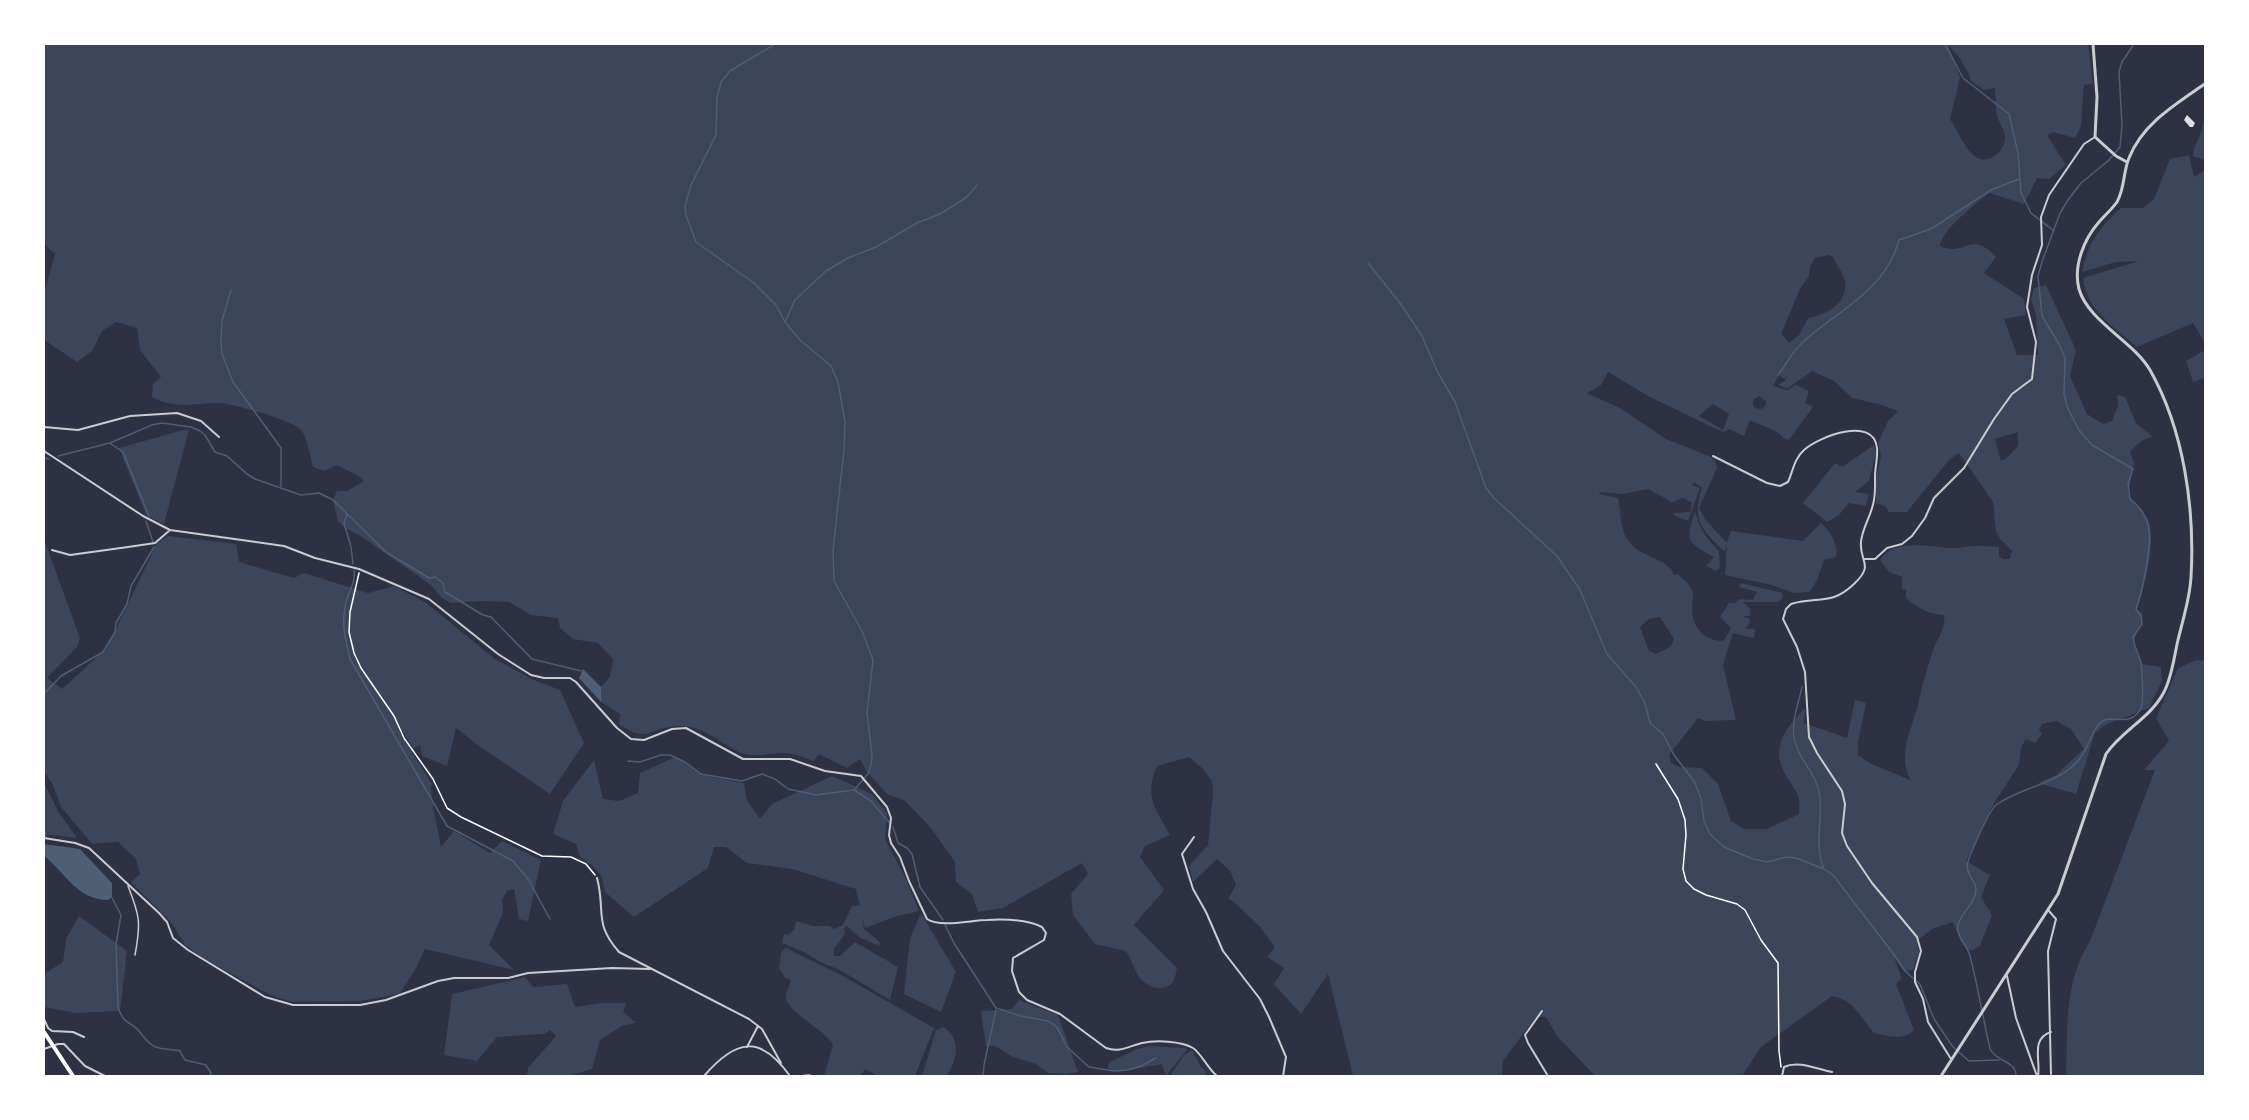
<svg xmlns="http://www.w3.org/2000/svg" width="2249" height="1120" viewBox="0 0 2249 1120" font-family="Manrope,sans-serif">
<rect width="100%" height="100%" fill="#2d3142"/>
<path fill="#3c4559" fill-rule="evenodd" d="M44 44H2088L2093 84 2084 85 2081 126 2075 138 2053 132 2047 135 2066 165 2049 179 2037 178 2024 204 1989 193C1976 204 1942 229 1940 246 1966 258 1970 228 1996 257L1984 273 2024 299 2026 315 2004 319 2017 355H2038L2036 315 2031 300 2034 288 2046 285 2076 350 2070 376 2087 414 2103 424 2112 421 2118 405 2117 395 2125 397 2136 423 2153 437C2143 438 2137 444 2130 452L2134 463 2129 489 2130 498C2137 504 2144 511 2148 520 2157 540 2144 589 2137 610L2142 613C2144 627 2138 627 2135 638 2133 647 2139 656 2142 664L2161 667 2162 681 2149 708 2105 725 2095 733 2076 794 2038 783 2056 775 2084 749 2071 729 2056 721 2042 724 2039 729 2042 734 2035 743 2026 739 2021 747 2019 765 1994 803 1966 861 1990 875 1981 897 1992 915 1980 946 1973 950H1968L1961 942 1953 922 1932 929 1917 941 1919 952 1913 970 1906 971 1895 957C1895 965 1901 971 1901 980L1896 984 1914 1030C1903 1041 1888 1036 1874 1033 1861 1018 1853 999 1832 996L1761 1047 1742 1076H1595L1557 1036 1546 1017H1536L1503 1061 1502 1076H1353L1328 974 1301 1014 1274 984 1284 968 1267 957 1275 947 1260 927 1233 901 1228 899 1236 885 1230 871 1217 859 1193 882 1189 866 1208 845 1213 793 1212 781 1202 768 1189 757 1157 766C1144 798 1155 807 1170 835L1145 846 1140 857 1164 890 1134 925 1177 968C1176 972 1175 979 1173 982 1163 994 1147 987 1139 977 1134 969 1131 959 1126 951L1095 944 1073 915 1071 894 1088 874 1082 863 1003 908 978 912 972 894 956 882 955 862 931 828 904 800 888 795 867 772 860 759 847 768 819 754 814 761C804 758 792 752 783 753 769 753 755 758 741 753 721 744 703 725 679 726 649 727 648 745 619 724L620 714 601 702V687L610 677 613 659 598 643 573 639 560 628 558 618 531 615 509 602 479 601 451 603 442 598 431 585 359 535 345 528 338 521 333 500 337 491H347L364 481 360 477 337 465 324 471 313 467C310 456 308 441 302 431 296 421 233 404 220 403 194 403 177 410 152 397L153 384 161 377 140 350 137 328 116 322 102 331 92 351 77 362 47 342 44 338V293L55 254 44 244ZM1948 45 1959 57 1968 72 1971 81 1984 90 1995 88C1996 97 1995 108 1997 116 1999 123 2005 130 2005 138 2005 144 2001 150 1997 154 1973 174 1961 135 1950 119L1960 78ZM1829 255 1832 256C1836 264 1844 274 1845 282 1848 303 1826 315 1808 318L1799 335 1789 343 1781 334 1800 289 1809 276 1810 267 1815 258ZM1608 372 1648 396 1716 429 1724 432 1729 429 1744 436 1750 420C1759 425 1781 431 1784 439L1789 440 1813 407 1805 403 1809 391 1796 385 1787 390 1773 386 1779 375 1784 379 1787 376 1785 381 1778 385 1787 389 1812 371 1834 381 1852 398 1882 405 1898 411 1888 421 1878 443 1881 456 1874 485 1876 486V503L1885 506 1889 512H1907L1949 460 1959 453 1993 502 1996 532 2000 539 2012 551 2010 559H2003L1999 556V547C1991 547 1982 545 1975 546 1967 546 1959 549 1951 548 1929 547 1893 538 1880 560L1889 572 1902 577V589H1906V598C1915 607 1931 615 1944 615 1946 628 1938 638 1933 650 1927 668 1922 686 1918 704 1912 731 1896 752 1911 781 1893 771 1874 768 1858 755V742L1866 703 1855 700 1847 738 1804 723 1805 708C1783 731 1769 749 1788 779 1797 794 1801 795 1799 814L1767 829H1744L1731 821 1718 784 1702 768 1679 767 1671 763 1669 755 1698 718 1706 721 1736 720 1723 665 1733 633 1754 638 1755 629 1744 628 1748 626 1750 619 1742 616H1750V609L1743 602H1778L1782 599 1783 593 1740 583 1739 587 1757 592 1753 600 1739 599 1735 603H1729L1720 617 1731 628 1725 639 1722 641C1703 640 1692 627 1692 608 1692 604 1693 598 1693 593 1691 584 1684 581 1678 574L1674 575C1668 558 1641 557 1630 543 1618 528 1622 513 1618 498L1599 494 1600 492 1623 494 1648 489 1672 502 1683 498 1692 503 1690 512 1675 513 1673 515 1688 521 1700 488 1692 485 1694 482 1702 488C1691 521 1703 531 1725 552L1727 543 1725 575 1772 585 1794 593 1810 592 1817 580 1824 560 1836 557C1839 545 1830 531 1821 523L1803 541 1731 531 1727 542 1724 540 1705 519 1699 508 1717 468 1715 460 1709 456 1666 439 1620 408 1587 393 1601 385ZM1759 396 1766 401V405L1761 409 1755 408 1753 405V400ZM1713 404 1729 414 1723 430 1699 416ZM2018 432V446L2006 459 2001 461 1995 439ZM1660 617 1674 639C1673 647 1663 651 1656 654L1649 651 1640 627 1649 619Z
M2203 124H2205V160L2193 156C2193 143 2202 138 2203 124Z
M2189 155 2194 177 2205 170V343L2193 323 2137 347C2114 328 2086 309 2083 278L2139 261 2116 262 2082 272C2089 240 2098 230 2121 208H2143L2154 199 2170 159Z
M2205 350V378L2193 382 2186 361Z
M183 430H189L164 524 146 515 119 448Z
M1874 445 1876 453 1869 481 1855 492 1869 494 1866 506 1849 503 1839 515 1827 522 1803 503 1835 463 1842 467Z
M1695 511C1701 531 1705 536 1719 551L1720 568 1716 571 1706 566 1714 557C1685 541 1686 541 1695 511Z
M168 536 236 544 239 562 294 578 304 573 368 593 394 586 425 602 495 659 534 680 560 690 584 743 550 794 479 746 456 728 447 766 422 756 420 745 413 748 402 730 400 733 432 784C429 794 439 833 441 847L454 831 490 853 502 841 541 860 528 921 519 919 514 889 507 891 502 900 503 913 489 945 514 970 425 949 414 972 399 994 361 1001 292 1002 270 995 203 958 185 945 171 922 131 882 140 874 136 859 118 842 92 844 61 807 53 785 44 772V539L80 638 77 647 47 678 62 689 107 648 157 543Z
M2196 660 2206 661 2205 1076H2066C2068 1027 2063 985 2090 941L2155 770H2144L2169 741 2156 718 2178 668Z
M675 757 706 776 744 783 747 800 760 819 772 804 832 776 872 794 887 813 885 839 905 877 919 911 894 917 865 928 862 917 864 929 880 942 879 946 859 937 847 926 844 928 845 934 834 949V956H840L855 942 898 967 890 1000 840 970 822 963 804 952 782 943 784 934 788 935 794 930 796 921 813 926H830L834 929 843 925 852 906 860 905 856 889 792 869 747 863 726 847H714L708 868 634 917 605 892 602 877 594 867 580 857 576 844 553 834 563 801 594 760 603 799 619 801 638 793 640 773Z
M44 783 58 811 77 838 44 834Z
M921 913 956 972 941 1012 904 994 910 938Z
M79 916 127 951 120 1011 76 1013 44 1007V974L63 962 66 939Z
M786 948 843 976 934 1028 915 1076H878L865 1069 860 1076H824L833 1045C828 1032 787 1012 786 998 785 993 790 986 791 980L785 978 779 968 781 952Z
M525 977 533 987 567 984 575 1007 601 1003H626L623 1012 636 1023 622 1026 600 1040 592 1069 569 1076H527L528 1068 556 1036 550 1030 544 1034 497 1037 477 1061 444 1055 452 994Z
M1019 1000 1058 1015 1078 1072 1066 1074 1048 1073 1036 1064 1013 1057 995 1046H986L981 1011 1012 1009Z
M944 1027C962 1041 957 1058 947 1076H929L928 1074 927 1076H922L936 1030Z
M1150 1046 1186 1048 1187 1050 1166 1076 1162 1064 1119 1072 1108 1068 1109 1062 1112 1061 1137 1049Z
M1192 1050 1201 1067 1207 1072 1205 1076H1170L1184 1055Z"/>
<path fill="#4f5d75" d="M583 669 601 687V702L579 678Z
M44 844 80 849 112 883V897L108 900C77 900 66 873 44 856Z"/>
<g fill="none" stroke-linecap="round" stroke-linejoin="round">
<path stroke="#4f5d75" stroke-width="1.5" d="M775 44 730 71 721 82 717 98 716 135 691 185 685 206 686 215 696 242 754 283 776 305 785 322 800 340 831 366 838 382 845 422 844 450 833 550 834 581 862 631 873 660 867 713 872 755 871 765 868 774 854 790
M1945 44 1963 78 2009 114 2018 153 2021 193 2031 213 2054 231
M1368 263 1400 303 1422 336 1437 371 1455 402 1486 488 1494 498 1557 556 1580 590 1607 654 1636 687 1645 703 1650 723 1663 734 1674 755 1694 781 1701 798 1704 821 1710 834 1724 847 1753 859 1768 862 1786 857 1796 858 1824 869 1833 875 1892 952 1905 971 1920 984 1934 1019 1953 1047 1969 1061 1999 1060
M231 290 222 321 221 343 222 354 233 382 281 448V486
M785 322 795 300 826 271 848 258 876 247 917 223 940 214 967 197 977 185
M1778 375C1786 365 1792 352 1801 344 1837 310 1885 292 1899 240L1931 229 1991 190 2019 179
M111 444 123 452 149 516
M58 456 110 443 152 425 162 423 191 427 200 431 205 435 215 452 227 456 247 474 255 479 301 495 319 493 333 500 386 552 429 578 435 577 443 583 445 592 483 615 491 617 532 659 581 671
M44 458 49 459
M347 514 344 523 351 547 353 564
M146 521 153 542
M354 570C356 582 349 591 346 602 341 622 345 639 350 659L447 826 513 861 528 879 550 919
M1802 687C1799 702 1791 722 1794 737 1797 759 1818 774 1820 797 1822 820 1815 844 1823 867
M44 694 61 676 103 652 115 632 116 623 127 604 131 586 154 547
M628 761 640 762 661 755H670L685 762 701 774 742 781 762 774 775 779 788 789 816 795 854 790 871 801 889 822
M893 827 898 843 907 848 912 854 920 887 943 920
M44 829 46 837
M112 898 121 915 116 944 118 1007C124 1026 130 1020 139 1031 144 1037 148 1044 156 1047 163 1050 172 1049 180 1051L185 1060 206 1065 211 1073 210 1076
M945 925 954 943 996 1008 1021 1016 1048 1021 1057 1027 1067 1047 1089 1067 1114 1071 1128 1070 1141 1066 1156 1058
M983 1076 984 1065 996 1010
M2016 1076C2016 1060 1997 1063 1990 1049 1983 1018 1978 987 1970 956 1968 947 1960 940 1958 931 1955 919 1972 907 1975 895 1979 882 1967 877 1967 866 1968 857 1990 809 1996 805 2021 787 2055 785 2076 763 2088 751 2089 736 2099 724 2110 711 2130 730 2141 708 2144 703 2142 670 2141 663 2139 654 2134 647 2133 637L2142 624 2141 616 2136 609C2143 589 2154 540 2147 521 2143 511 2138 505 2130 499L2128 484 2133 469 2092 445 2079 430 2068 409 2064 394 2065 358 2059 344 2042 316 2038 276 2042 262 2060 213 2068 200 2081 183 2108 161 2120 147 2122 125 2119 72 2122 62 2134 44"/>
</g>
<path fill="#e0e0e3" d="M2187 115 2195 123 2193 127H2190L2184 120Z"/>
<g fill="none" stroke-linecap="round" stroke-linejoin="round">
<path stroke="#fff" stroke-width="1.5" d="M359 573 350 612 349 632 354 653 361 668 394 716 404 738 433 779 447 808 461 817 542 856 571 857 586 864 595 875
M1656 764 1678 799 1685 820 1686 835 1683 869 1686 881 1694 889 1706 895 1737 904 1745 910 1761 940 1778 963 1779 1051 1781 1067"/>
<path stroke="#caccd0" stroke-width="1.5" d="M128 886C140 916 141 923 135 955
M799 1076 809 1075 812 1076"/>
<path stroke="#caccd0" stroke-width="2" d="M44 427 78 430 130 416 177 413 201 421 219 437
M44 451 143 516 170 530 284 546 315 558 359 569 429 599 498 654 531 675 544 678H570L576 682 617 728 631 739 644 740 672 729 686 728 743 759H790L825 771 861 776 887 807 891 818 889 835 891 843 900 857 909 881 927 919C940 928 972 920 987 920 1005 919 1026 919 1042 927L1046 933 1044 940 1013 958 1012 971 1019 992 1027 1000 1060 1014 1106 1048C1120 1053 1129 1046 1142 1043 1156 1040 1181 1041 1193 1048 1201 1053 1208 1069 1217 1076
M1713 456 1767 483 1780 486 1788 482C1793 471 1794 459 1804 450 1818 437 1874 415 1877 448 1878 458 1875 467 1875 476 1875 487 1876 497 1872 508 1869 519 1862 530 1861 542 1859 562 1875 564 1854 584 1831 606 1818 596 1791 604L1786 609 1783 619 1797 647 1805 672 1809 737 1817 753 1842 791 1845 804 1842 833 1847 846 1872 883 1917 937 1921 951 1915 972V982L1923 999 1928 1022 1951 1059
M52 550 70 555 128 547 155 543 170 530
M1865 559H1875L1887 548 1902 544 1912 536 1925 518 1934 498 1964 468 1994 419 2012 394 2032 379 2036 342 2027 307 2032 275 2042 245 2041 217 2049 195 2084 144 2095 137
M1194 837 1182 854 1193 889 1206 912 1223 951 1260 999 1269 1017 1286 1057 1283 1076
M44 838 75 843 89 848 159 913 167 922 173 938 188 950 265 997 293 1005H360L386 1000 438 981 454 978H508L528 973 612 968 650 969
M597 878C606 912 593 922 619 952L749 1019 762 1029 781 1063
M2048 910 2056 919 2048 951 2051 1074
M2007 976 2016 1018 2037 1076
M1542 1011 1525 1035 1528 1043 1548 1076
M44 1019 48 1028 52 1031 73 1032 84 1037
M747 1047 758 1026
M44 1049 58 1044H64L85 1066 105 1076
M704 1076C736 1039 760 1034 790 1076
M1782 1076 1784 1067C1798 1060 1817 1069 1832 1072
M2038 1076C2041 1060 2030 1039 2051 1032"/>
<path stroke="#caccd0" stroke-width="3" d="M2093 44 2097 97 2095 137 2116 156 2127 162
M1941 1076 2058 894 2106 754C2122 730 2150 719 2164 692 2172 677 2174 657 2178 640 2183 619 2190 598 2191 577 2195 509 2184 430 2150 370 2133 341 2088 321 2079 289 2073 266 2084 239 2099 222 2105 215 2112 209 2117 202 2125 188 2123 172 2129 158 2143 123 2176 104 2206 83"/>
<path stroke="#fff" stroke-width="4" d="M44 1032 73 1076"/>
</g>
<rect width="2249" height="1120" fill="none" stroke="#ffffff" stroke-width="90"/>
</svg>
